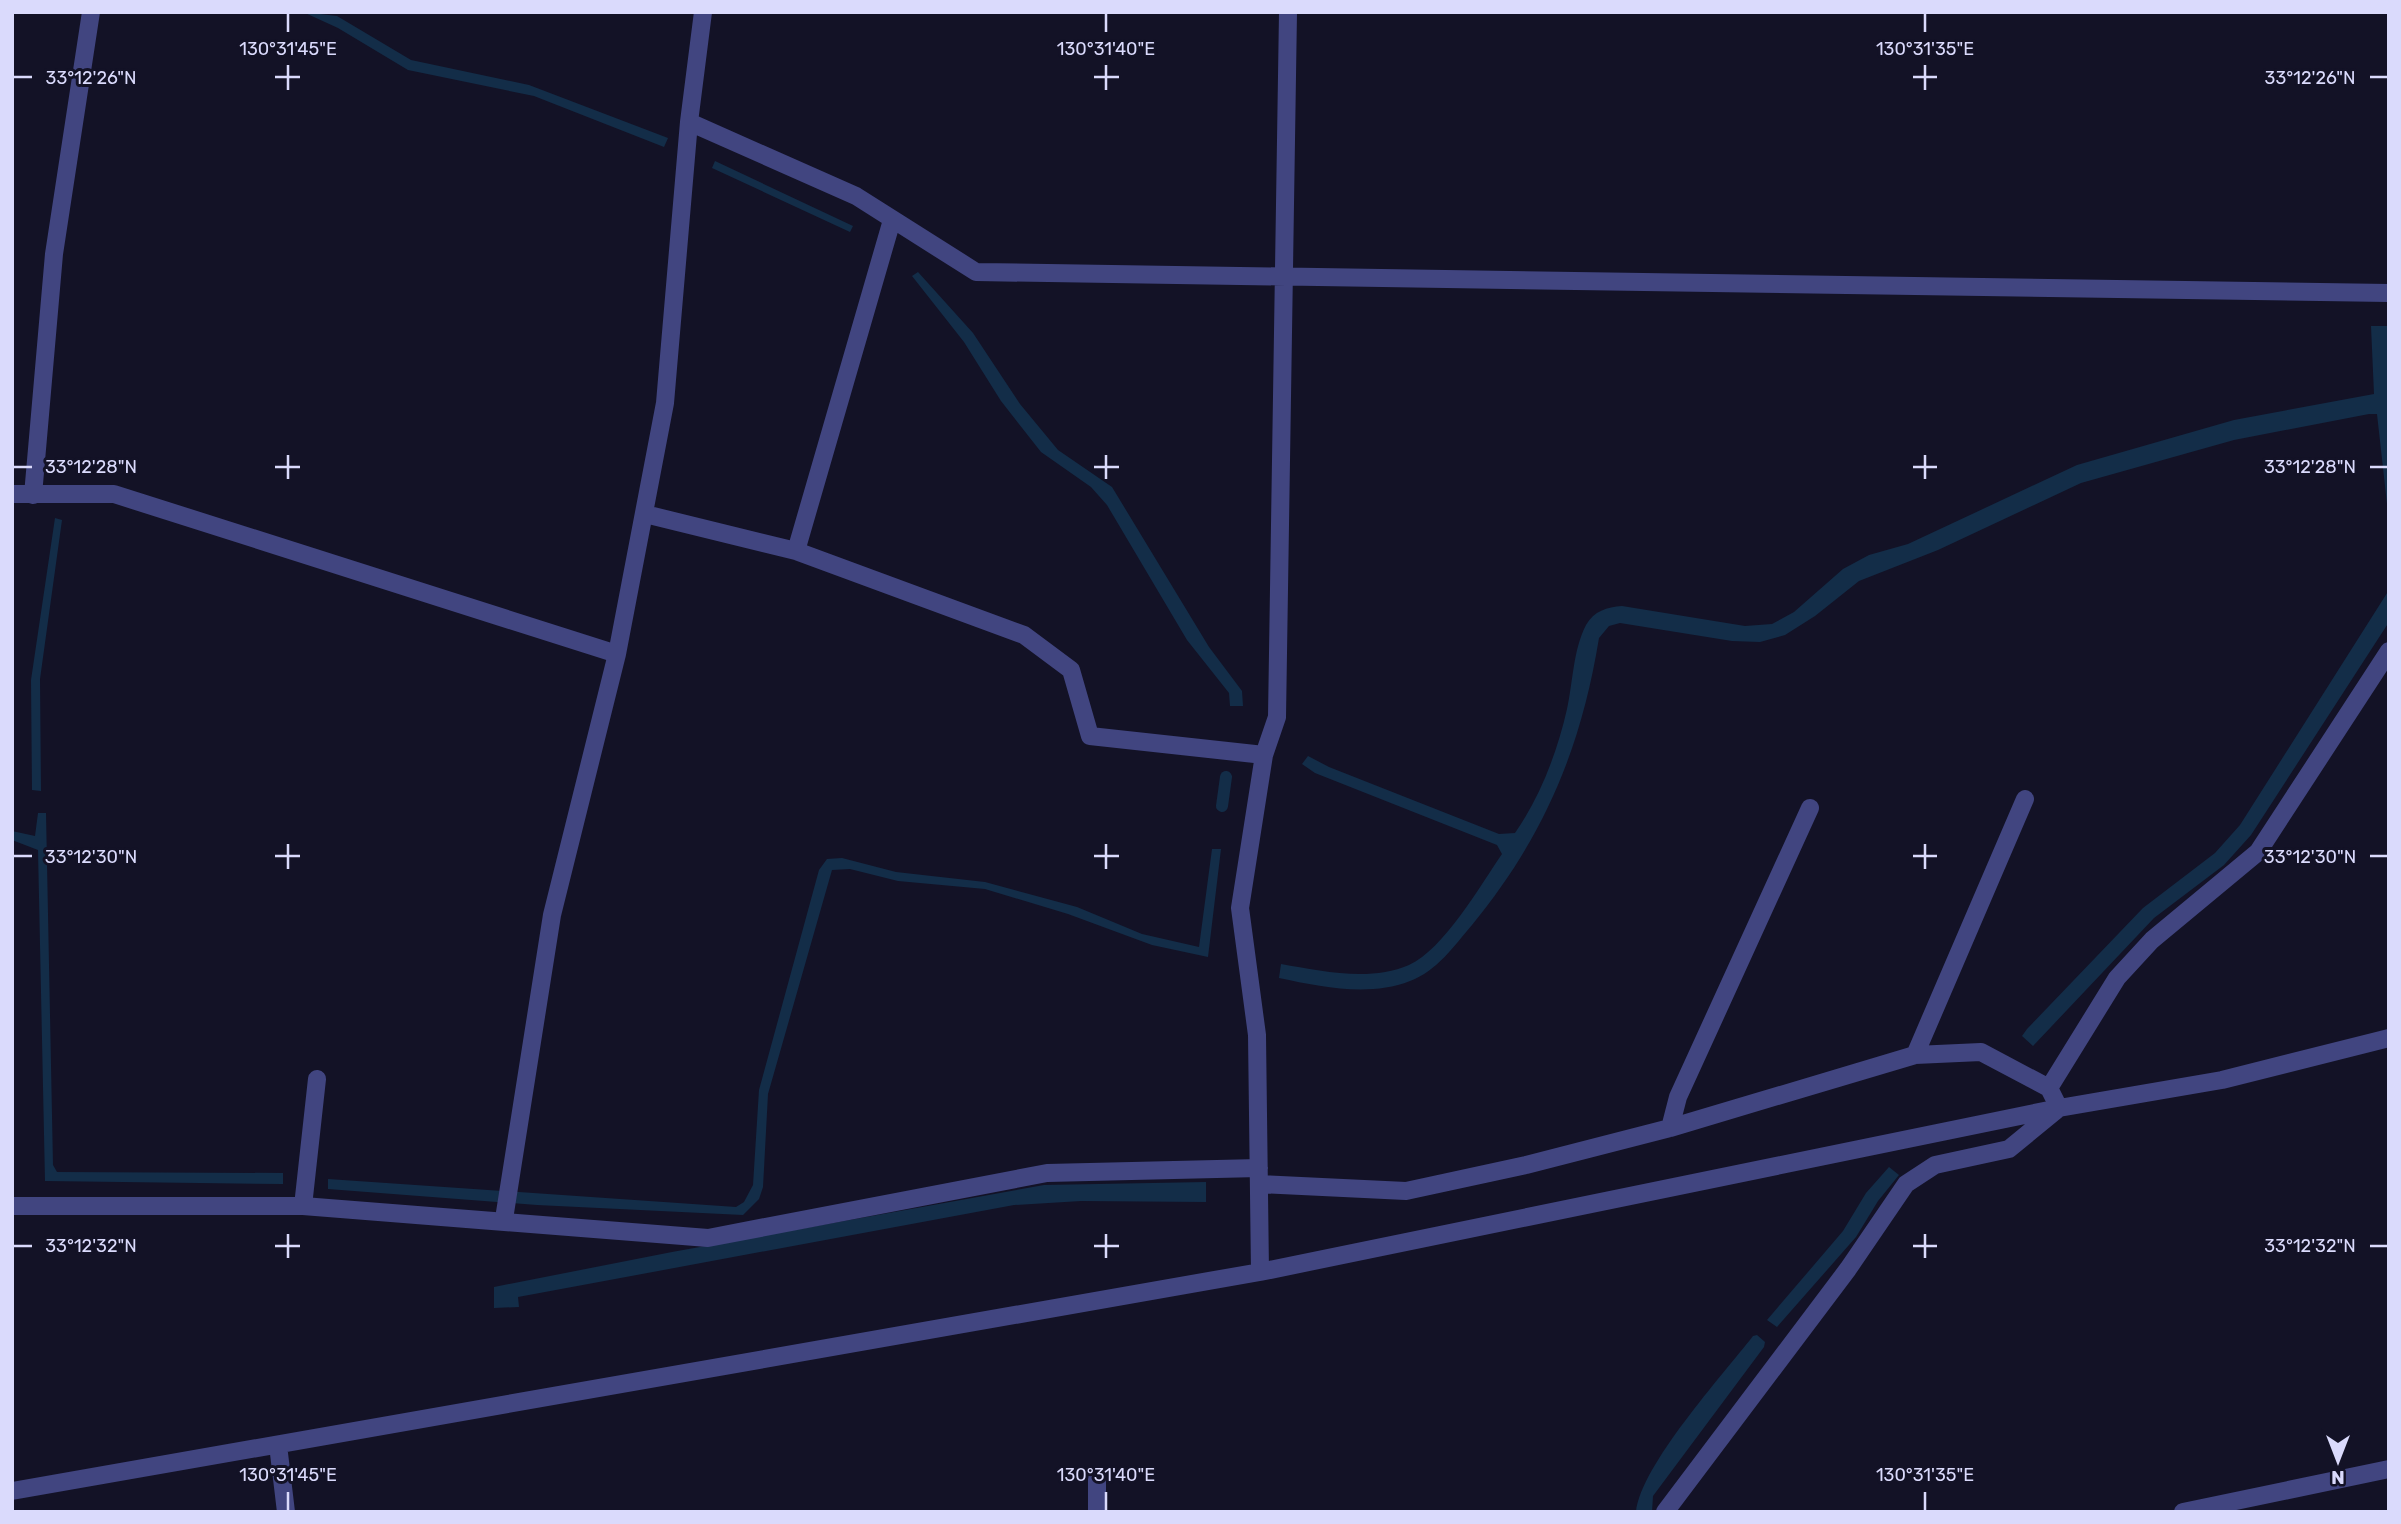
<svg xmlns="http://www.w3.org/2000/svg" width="2401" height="1524" viewBox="0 0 2401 1524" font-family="Rubik,sans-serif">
<rect width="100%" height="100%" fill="#131226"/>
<path fill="#132d48" d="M303 12 337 16 411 60 529 85 668 138 664 147 534 96 408 70 338 28Z
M715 161 853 226 850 232 712 168Z
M918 272 973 333 1020 404 1058 450 1112 487 1209 647 1242 691 1243 706H1230L1229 693 1187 640 1107 505 1091 487 1041 452 1001 401 964 342 912 276Z
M2371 326H2389V522L2377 414H2369L2234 440 2081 483 1938 550 1859 581 1815 616 1785 635 1760 642 1732 641 1620 623 1609 626 1599 638C1581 749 1544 837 1472 925 1454 946 1437 971 1410 981 1369 997 1322 987 1279 978L1281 964C1321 971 1370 982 1409 965 1444 949 1480 886 1502 854L1497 845 1315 773 1302 764 1308 756 1329 767 1499 834 1515 833C1540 797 1557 753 1567 709 1573 682 1573 650 1586 625 1594 611 1607 607 1622 606L1745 626 1772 624 1794 612 1843 569 1869 555 1908 544 2077 465 2234 420 2374 394Z
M55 518 62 520 40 679 41 791 32 790 31 680Z
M2389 590V622L2251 835 2224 865 2154 918 2033 1046 2022 1036 2027 1029 2143 908 2215 853 2240 825Z
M38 813H46L53 1165 57 1172 283 1173V1184L45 1181 38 850 12 840V831L35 836Z
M1212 849H1221L1208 957 1152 945 1068 914 985 889 898 881 850 869 832 870 768 1094 763 1187 759 1199 743 1215 537 1205 328 1189V1179L736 1207 744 1202 753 1185 759 1090 819 870 827 859 842 858 896 872 985 882 1077 907 1142 934 1199 947Z
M1889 1167 1899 1175 1878 1201 1856 1237 1777 1327 1767 1320 1843 1231 1866 1193Z
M1206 1182V1202L1081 1201 1014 1205 518 1297 519 1307 494 1308V1287L672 1252 1044 1185Z
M1757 1335 1765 1342 1764 1347 1653 1496 1652 1512H1636C1641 1465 1722 1376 1753 1336Z"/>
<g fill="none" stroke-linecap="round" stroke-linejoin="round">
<path stroke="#132d48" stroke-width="12" d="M1222 806 1226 777"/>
<path stroke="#414580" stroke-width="18" d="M689 122 856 196 976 272 2389 293
M12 494H114L617 654
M33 495 54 254 91 12
M645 514 796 551 1024 635 1071 670 1090 736 1264 755
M796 551 892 220
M1915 1055 2025 799
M1670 1128 1678 1097 1810 808
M1259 1184 1406 1191 1526 1165 1670 1128 1915 1055 1981 1052 2049 1088
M12 1206H303L708 1238 1047 1173 1259 1168
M303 1206 317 1079
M504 1219 552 915 617 654 665 403 689 122 703 12
M1260 1272 1257 1035 1240 908 1264 755 1277 717 1288 12
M278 1445 286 1512
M1097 1477V1512
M12 1491 1260 1272 2059 1108 2222 1080 2389 1038
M1665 1512 1848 1269 1906 1184 1935 1165 2009 1149 2059 1108 2049 1088 2117 978 2152 940 2258 852 2389 651
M2183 1512 2389 1469"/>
</g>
<path fill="none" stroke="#dadafc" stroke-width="2.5" d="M288 14V32M1106 14V32M1925 14V32M288 65V90M1106 65V90M1925 65V90M14 77H32M275 77H300M1094 77H1119M1913 77H1937M2370 77H2387M288 455V479M1106 455V479M1925 455V479M14 467H32M275 467H300M1094 467H1119M1913 467H1937M2370 467H2387M288 844V869M1106 844V869M1925 844V869M14 856H32M275 856H300M1094 856H1119M1913 856H1937M2370 856H2387M288 1234V1258M1106 1234V1258M1925 1234V1258M14 1246H32M275 1246H300M1094 1246H1119M1913 1246H1937M2370 1246H2387M288 1492V1510M1106 1492V1510M1925 1492V1510"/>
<g font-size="18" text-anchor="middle" fill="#dadafc" stroke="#131226" stroke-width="6" stroke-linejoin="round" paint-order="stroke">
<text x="288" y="55">130°31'45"E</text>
<text x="1106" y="55">130°31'40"E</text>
<text x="1925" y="55">130°31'35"E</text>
<text x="2310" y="84">33°12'26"N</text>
<text x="91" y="84">33°12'26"N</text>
<text x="2310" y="473">33°12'28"N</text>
<text x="91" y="473">33°12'28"N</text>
<text x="2310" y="863">33°12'30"N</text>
<text x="91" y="863">33°12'30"N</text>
<text x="2310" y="1252">33°12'32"N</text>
<text x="91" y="1252">33°12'32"N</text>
<text x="288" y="1481">130°31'45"E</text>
<text x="1106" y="1481">130°31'40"E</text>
<text x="1925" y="1481">130°31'35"E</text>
</g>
<rect width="2401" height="1524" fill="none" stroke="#dadafc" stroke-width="28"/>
<g transform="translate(2338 1461) rotate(180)" stroke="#131226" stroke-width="5" paint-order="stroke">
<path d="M0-5L12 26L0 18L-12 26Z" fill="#dadafc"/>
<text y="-10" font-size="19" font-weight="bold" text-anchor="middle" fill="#dadafc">N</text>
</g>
</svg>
